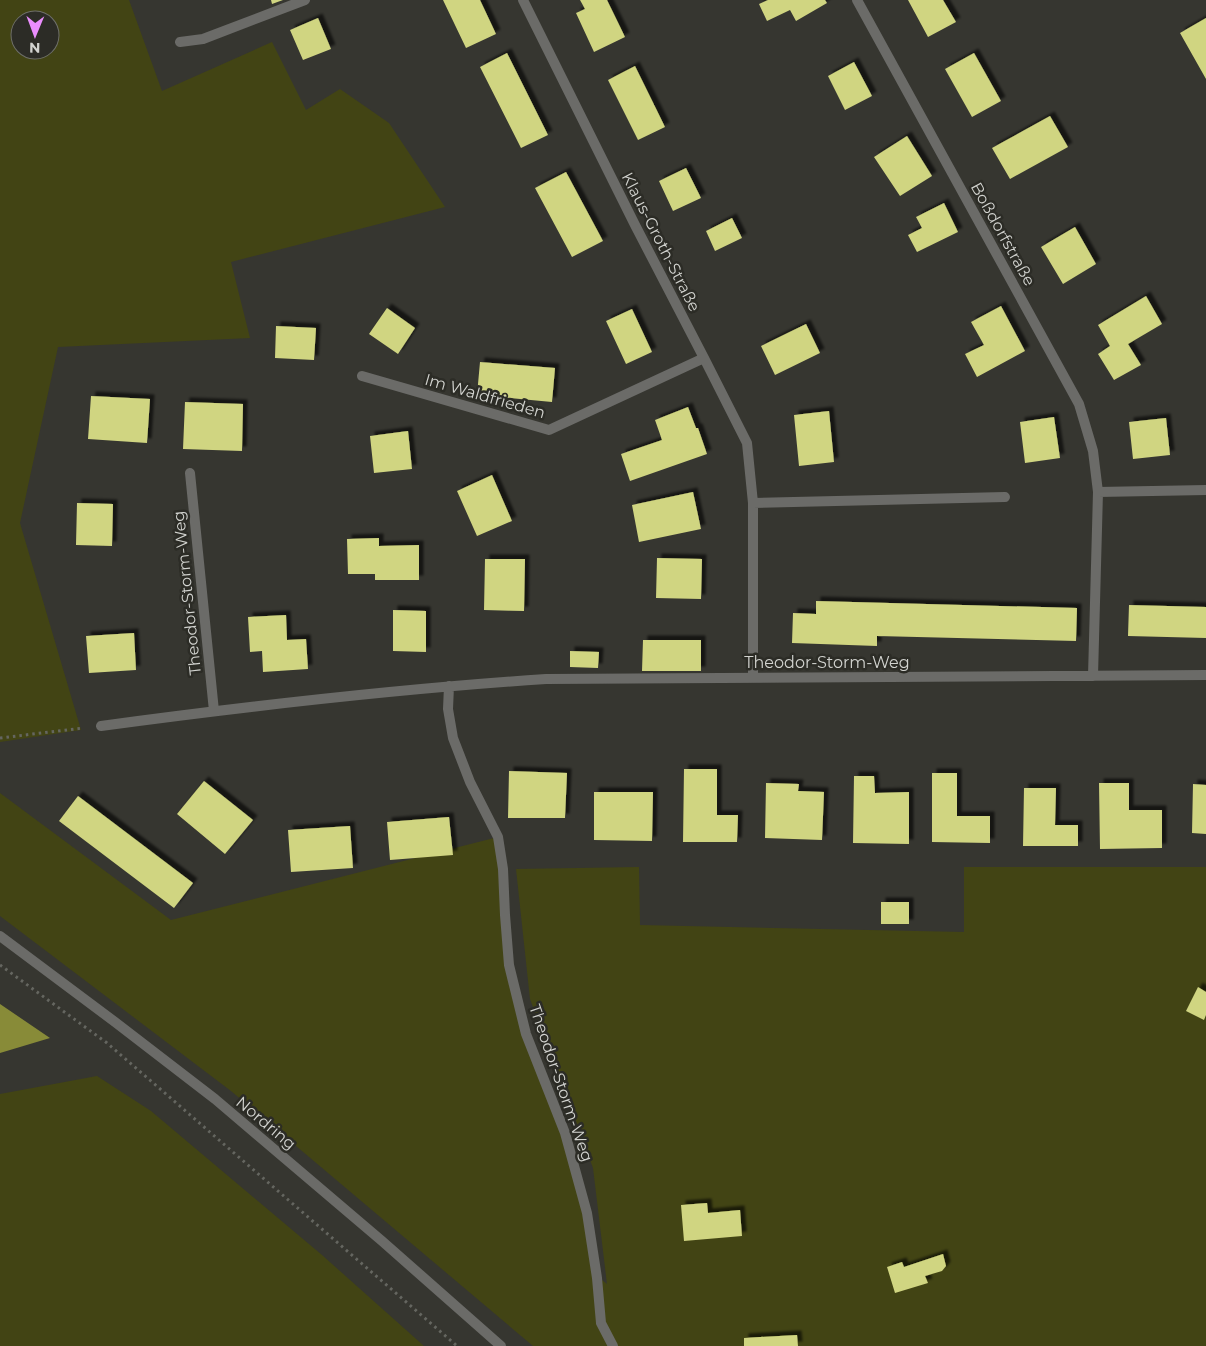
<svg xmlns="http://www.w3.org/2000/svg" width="1206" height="1346" viewBox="0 0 1206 1346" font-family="Montserrat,sans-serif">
<defs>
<filter id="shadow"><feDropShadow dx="4.5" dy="-4.5" stdDeviation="1" flood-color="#0009"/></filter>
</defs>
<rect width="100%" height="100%" fill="#363630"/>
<path fill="#424414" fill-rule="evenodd" d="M0 0H129L162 91 272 42 306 110 340 89 389 123 445 207 231 262 250 338 58 347 20 523 81 730 0 742ZM20 20H50V50H20Z
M0 793 171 920 498 837 505 915 526 1034 565 1133 597 1276 607 1284 593 1168 530 999 516 869 639 867 640 925 964 932V867H1206V1346H533L231 1091 0 916Z
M97 1076 151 1111 322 1255 424 1346H0V1094Z"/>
<path fill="#888b38" d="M0 1004 50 1038 0 1053Z"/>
<path fill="#d0d581" filter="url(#shadow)" d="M271 0H283L272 4Z
M443 0H480L496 34 466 48Z
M580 0H607L625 37 594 52 576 13 585 9Z
M768 0H825L827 3 796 21 790 10 767 21 759 4Z
M908 0H943L956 22 928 37Z
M318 18 331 49 303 60 290 30Z
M1206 18V79L1180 33Z
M507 53 548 135 521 148 480 67Z
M974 53 1001 101 972 117 945 69Z
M854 62 872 96 845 110 828 76Z
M635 66 665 127 638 140 608 80Z
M1050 116 1068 147 1010 179 992 148Z
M907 136 932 176 900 196 874 157Z
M686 168 701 198 673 211 659 181Z
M566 172 603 241 572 257 535 188Z
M944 203 958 232 917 252 908 235 922 228 916 217Z
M732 218 742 238 715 251 706 231Z
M1075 227 1096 264 1063 284 1041 247Z
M1146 296 1162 324 1128 344 1141 365 1114 380 1098 354 1110 346 1098 325Z
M1001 306 1025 351 977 377 965 354 984 345 971 322Z
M387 308 415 328 398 354 369 334Z
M632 309 652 352 626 364 606 321Z
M806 324 820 353 775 375 761 346Z
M276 326 316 328 314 360 275 358Z
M480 362 555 368 552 402 477 395Z
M91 396 150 399 147 443 88 439Z
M185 402 243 404 242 451 183 449Z
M688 407 696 428H698L707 454 630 481 621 454 662 440 655 420Z
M829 411 834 462 799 466 794 415Z
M1054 417 1060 458 1025 463 1020 422Z
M1166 418 1170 455 1133 459 1129 422Z
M408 431 412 469 374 473 370 436Z
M492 475 512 521 477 536 457 491Z
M693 492 701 529 639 542 632 505Z
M77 503 113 504 112 546 76 545Z
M379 538V546L419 545V580H375V574H348L347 539Z
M657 558 702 559 701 599 656 598Z
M485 559H525L524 611 484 610Z
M816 601 1077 608 1076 641 877 636V646L792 643 793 613 816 614Z
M1129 605 1206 607V638L1128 636Z
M393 610 426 611V652L393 651Z
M286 615 287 640 306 639 308 669 263 672 262 651 250 652 248 617Z
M134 633 136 670 89 673 86 636Z
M643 640H701V671H642Z
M570 651 599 652 598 668 570 667Z
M684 769H717V815H738L737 842H683Z
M509 771 567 773 565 818H508Z
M932 773H957V816H990V843L932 842Z
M854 776H874L875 793 909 792V844L853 843Z
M204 781 253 820 225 854 177 814Z
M766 783 799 784 798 791 824 792 822 840 765 838Z
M1099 783H1129V810H1162V848L1100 849Z
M1193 784 1206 785V834L1192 833Z
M1024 788H1056L1055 825H1078V846H1023Z
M594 792H653L652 841 594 840Z
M78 796 193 883 174 908 59 821Z
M449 817 453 855 390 860 387 822Z
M350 826 353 868 291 872 288 830Z
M881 902H909V924H881Z
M1198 987 1206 992V1015L1204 1020 1186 1011Z
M707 1203 708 1213 740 1210 742 1236 684 1241 681 1205Z
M943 1254 946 1266 942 1271 925 1276 928 1283 895 1293 887 1267 902 1262 904 1267Z
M797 1335 798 1346H744V1338Z"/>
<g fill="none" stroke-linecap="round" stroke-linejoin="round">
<path stroke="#656660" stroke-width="3" stroke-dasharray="2.5 4" stroke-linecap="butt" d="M0 738 83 728
M0 965 107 1043 457 1346"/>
<path stroke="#6b6b68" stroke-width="10" d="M180 42 203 39 305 0"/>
<path stroke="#6b6b68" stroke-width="10" d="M523 0 635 225 704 358 747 443 753 503V677
M857 0 1079 404 1093 451 1098 492 1093 676
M362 376 549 430 704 358
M190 473 214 711
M1098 492 1206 490
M753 503 1005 497
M449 686 448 709 453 738 470 782 498 837 503 869 505 915 509 965 526 1034 565 1133 587 1213 597 1278 601 1323 613 1346
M101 726C249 706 397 689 546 679L1206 675"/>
<path stroke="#6b6b68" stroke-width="10" d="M0 936 115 1022 215 1099 382 1241 501 1346"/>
</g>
<g text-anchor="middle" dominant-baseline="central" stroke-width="5" stroke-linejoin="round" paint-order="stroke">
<g font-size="16" fill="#d2d3cf" stroke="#2c2c26">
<text transform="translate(1003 234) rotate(61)">Boßdorfstraße</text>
<text transform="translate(661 242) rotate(63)">Klaus-Groth-Straße</text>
<text transform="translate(485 396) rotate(16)">Im Waldfrieden</text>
<text transform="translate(187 593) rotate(-96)">Theodor-Storm-Weg</text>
<text x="827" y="662">Theodor-Storm-Weg</text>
<text transform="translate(561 1083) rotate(71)">Theodor-Storm-Weg</text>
<text transform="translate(266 1123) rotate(40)">Nordring</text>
</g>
</g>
<g transform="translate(35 35) rotate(181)"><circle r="24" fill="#2c2c26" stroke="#6e6f6a"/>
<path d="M0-4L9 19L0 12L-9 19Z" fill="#ea8dfc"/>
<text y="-8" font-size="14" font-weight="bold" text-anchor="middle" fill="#d2d3cf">N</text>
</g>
</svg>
